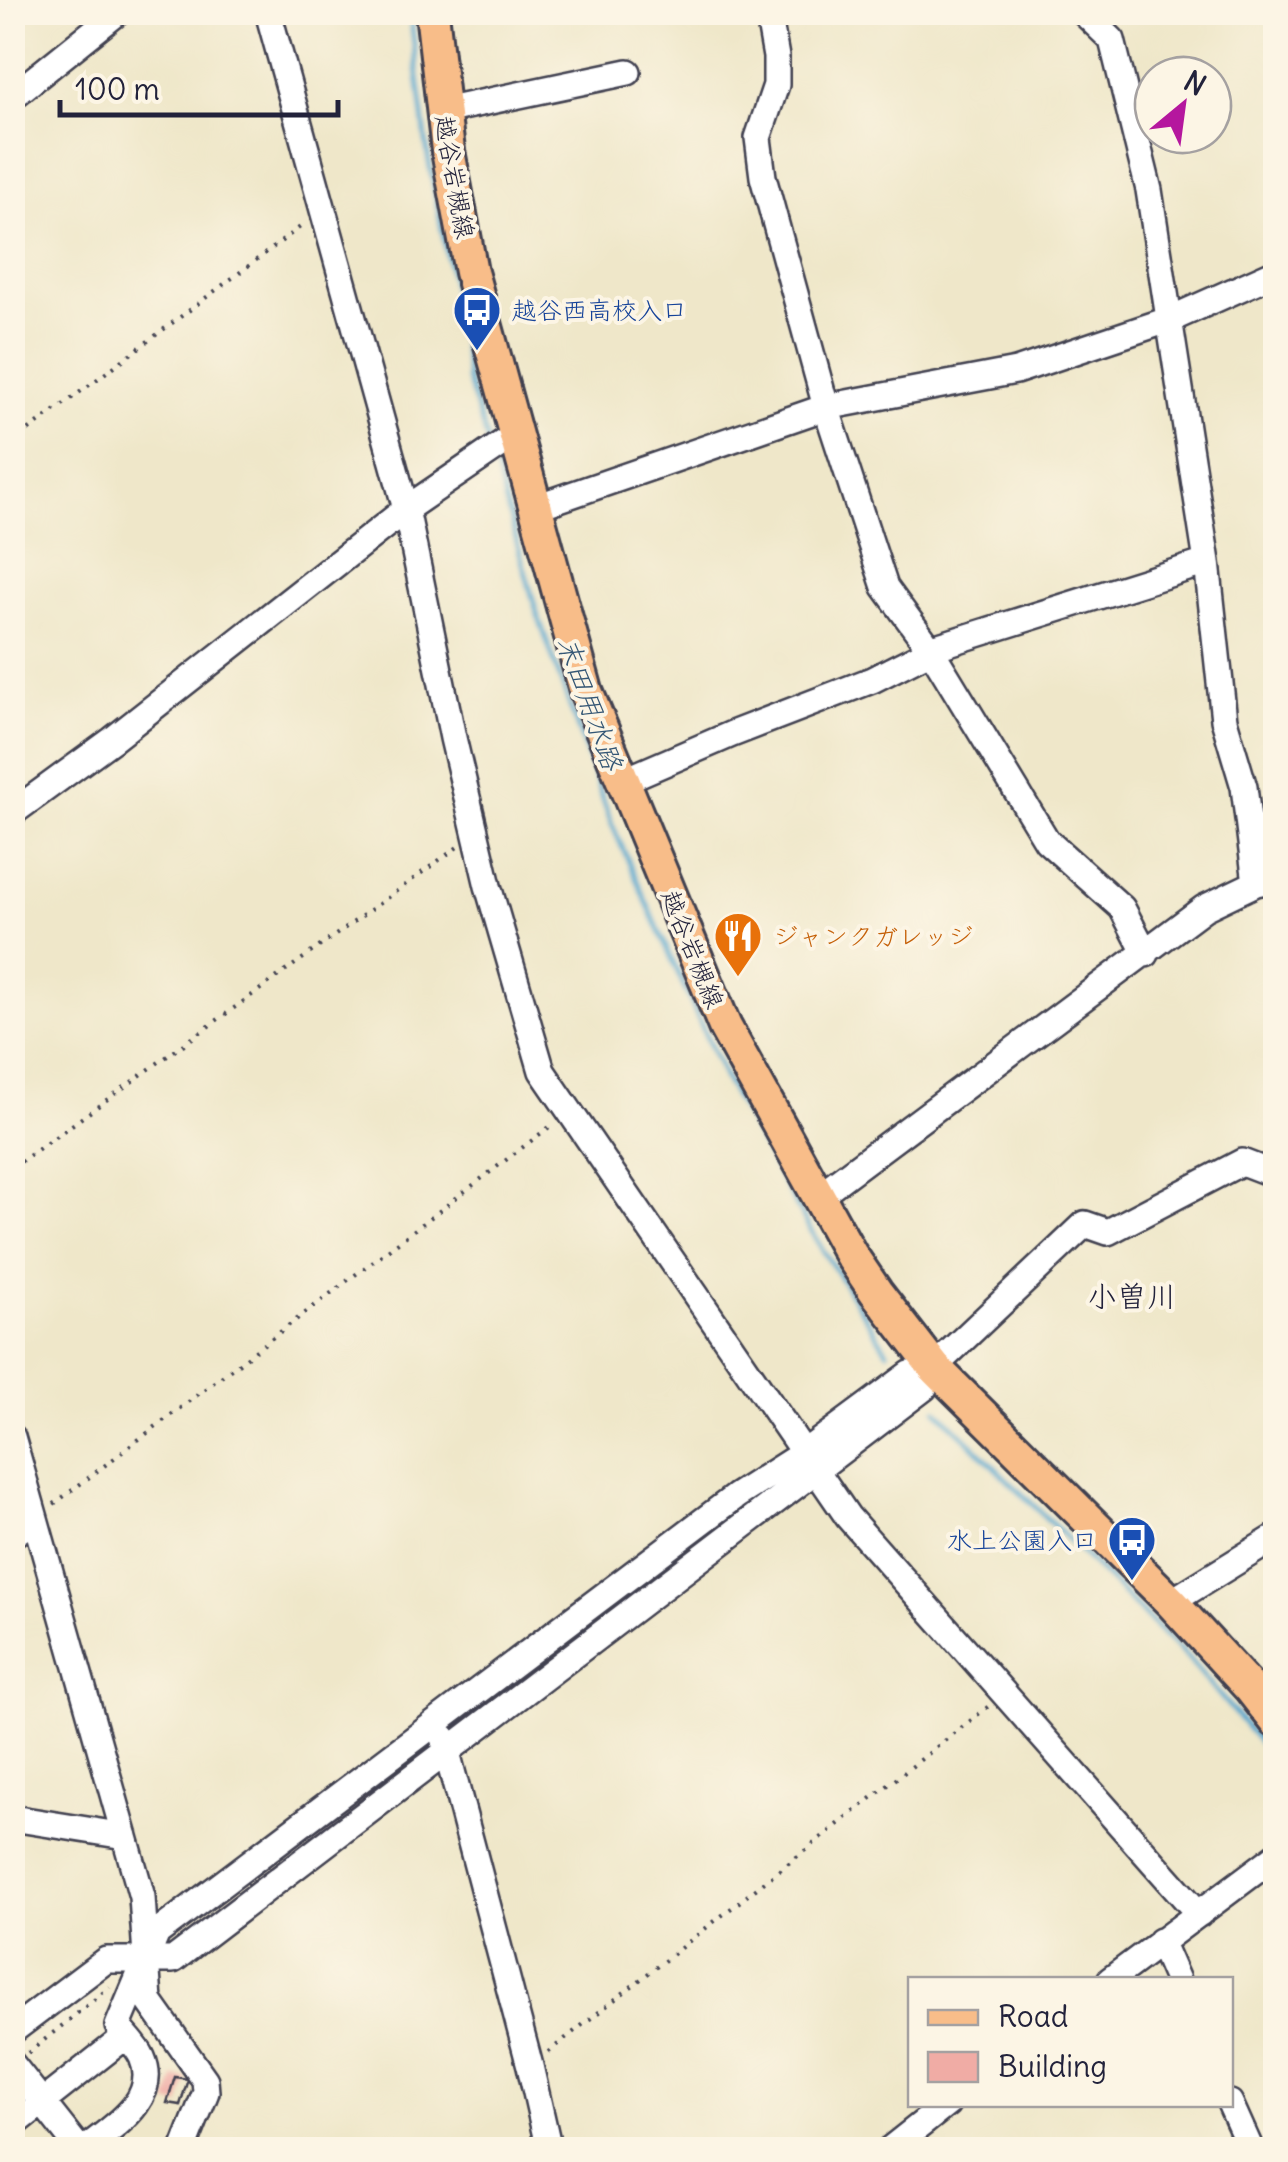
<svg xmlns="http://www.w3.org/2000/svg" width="1288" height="2162" viewBox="0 0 1288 2162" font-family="Delius,'Klee One',sans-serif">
<rect width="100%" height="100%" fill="#fcf5e5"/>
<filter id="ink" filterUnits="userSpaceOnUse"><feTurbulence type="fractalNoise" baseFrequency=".01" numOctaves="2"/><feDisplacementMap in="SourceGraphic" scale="20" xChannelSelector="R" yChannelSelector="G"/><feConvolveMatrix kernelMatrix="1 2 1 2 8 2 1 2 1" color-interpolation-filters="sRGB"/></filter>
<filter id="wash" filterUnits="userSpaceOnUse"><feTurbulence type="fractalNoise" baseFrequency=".0048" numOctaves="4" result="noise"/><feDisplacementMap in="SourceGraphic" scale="40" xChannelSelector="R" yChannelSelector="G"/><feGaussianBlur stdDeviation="2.25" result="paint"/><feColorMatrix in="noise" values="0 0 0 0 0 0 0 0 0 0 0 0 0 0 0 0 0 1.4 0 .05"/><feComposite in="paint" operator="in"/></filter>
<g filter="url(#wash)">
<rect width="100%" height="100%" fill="#efe7c9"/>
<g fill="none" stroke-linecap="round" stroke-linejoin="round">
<path stroke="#51a6cd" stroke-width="5" d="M410 12 428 156 461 328 467 379 489 446
M494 461 537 613 611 822 726 1081 812 1233 887 1351
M937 1410 1188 1658 1276 1762"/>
</g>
<g id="blocks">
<path fill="#f0aca5" d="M175 2077 188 2079 180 2105 167 2103Z"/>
</g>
</g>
<g filter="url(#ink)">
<use href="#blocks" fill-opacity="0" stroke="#414050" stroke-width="2.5"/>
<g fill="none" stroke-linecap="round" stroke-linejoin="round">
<g stroke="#414050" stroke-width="30">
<path id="minor" d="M268 12 406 509 453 738 488 886 542 1071 848 1517 1199 1914
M768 12 776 57V85L758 138 763 177 826 407 885 587 931 650 1047 841 1122 908 1146 954
M1083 12 1112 40 1149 190 1207 562 1224 720 1244 787 1256 883
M12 97 118 12
M443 111 628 72
M536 507 826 407 1016 371 1171 319 1276 272
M623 781 732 734 872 680 939 646 1207 562
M12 813 112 740 406 509 516 434
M817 1197 1204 908 1256 883 1276 879
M12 1437 142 1897 149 2001 205 2080 206 2092 183 2150
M12 1535 35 1519
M1171 1602 1276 1537
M443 1737 530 2066 549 2150
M12 1818 125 1836
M1160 1941 1177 1980
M1110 1980 1276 1856
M12 2031 106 1960H173L924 1388 934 1367 1085 1224 1108 1232 1242 1162 1276 1175
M12 2064 80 2150
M1230 2103 1251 2150
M12 2126 126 2036
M84 2150C111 2128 161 2100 142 2057 137 2046 126 2036 118 2026L157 1933 736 1496 802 1454 910 1374 934 1367
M889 2150 947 2104"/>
</g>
<g stroke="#414050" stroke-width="38">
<path id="major" d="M432 12 448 151 471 272 586 691 725 1027 851 1255 876 1292 934 1367 1171 1602 1251 1689 1276 1721"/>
</g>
<path stroke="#414050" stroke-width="4" stroke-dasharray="2.5 8" stroke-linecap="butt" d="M12 443 303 225
M12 1168 459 846
M54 1504 552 1125
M548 2052 989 1706
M28 2053 110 1987"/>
<use href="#minor" stroke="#fff" stroke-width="25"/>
<use href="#major" stroke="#f8bd89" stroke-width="32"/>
</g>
</g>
<defs>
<g id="bus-pin" transform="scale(2.5)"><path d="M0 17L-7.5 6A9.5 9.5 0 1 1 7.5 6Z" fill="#1a4fb4" stroke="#fcf5e5"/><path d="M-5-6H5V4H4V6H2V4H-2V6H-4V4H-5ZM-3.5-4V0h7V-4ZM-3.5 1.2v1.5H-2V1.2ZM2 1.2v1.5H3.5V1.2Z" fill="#fff"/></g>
<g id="restaurant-pin" transform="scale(2.5)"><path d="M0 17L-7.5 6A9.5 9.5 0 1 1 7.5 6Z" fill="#e8710a" stroke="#fcf5e5"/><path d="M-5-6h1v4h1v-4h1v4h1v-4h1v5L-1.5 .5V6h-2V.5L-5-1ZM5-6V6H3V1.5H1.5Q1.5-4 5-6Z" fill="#fff"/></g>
</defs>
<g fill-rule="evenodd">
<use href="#bus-pin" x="477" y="310"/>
<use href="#restaurant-pin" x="738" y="936"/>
<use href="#bus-pin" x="1132" y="1540"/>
</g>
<g text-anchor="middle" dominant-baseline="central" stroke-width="8" stroke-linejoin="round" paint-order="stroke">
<g font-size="25" fill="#22223b" stroke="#fcf5e5">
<text transform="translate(455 177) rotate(80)">越谷岩槻線</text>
<text transform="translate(693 949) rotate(68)">越谷岩槻線</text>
</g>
<g font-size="25" fill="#164399" stroke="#fcf5e5" text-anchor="start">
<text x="512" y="310">越谷西高校入口</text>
<text x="1097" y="1540" text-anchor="end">水上公園入口</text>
</g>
<g font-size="25" fill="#c56008" stroke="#fcf5e5" text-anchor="start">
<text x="773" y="936">ジャンクガレッジ</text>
</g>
<g font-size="28" font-style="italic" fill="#355775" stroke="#fcf5e5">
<text transform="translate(590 703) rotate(70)">末田用水路</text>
</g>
<g font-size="30" fill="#22223b" stroke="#fcf5e5">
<text x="1132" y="1296">小曽川</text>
</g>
</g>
<rect width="1288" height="2162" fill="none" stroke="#fcf5e5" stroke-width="50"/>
<rect x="908" y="1977" width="325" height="130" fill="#fcf5e5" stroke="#a5a1a1" stroke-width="2.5"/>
<rect x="928" y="2010" width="50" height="15" fill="#f8bd89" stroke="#a5a1a1" stroke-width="2.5"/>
<text x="998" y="2027" font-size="30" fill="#22223b">Road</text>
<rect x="928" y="2052" width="50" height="30" fill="#f0aca5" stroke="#a5a1a1" stroke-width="2.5"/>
<text x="998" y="2077" font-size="30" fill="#22223b">Building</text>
<g transform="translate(1183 105) rotate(29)"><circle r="48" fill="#fcf5e5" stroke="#a5a1a1" stroke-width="2.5"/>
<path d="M0-8L18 38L0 25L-18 38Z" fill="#b5179e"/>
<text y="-15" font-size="28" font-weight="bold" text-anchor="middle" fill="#22223b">N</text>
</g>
<path d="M60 100v15h278v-15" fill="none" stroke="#22223b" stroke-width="5"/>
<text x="75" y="100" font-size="30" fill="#22223b" stroke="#fcf5e5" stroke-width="8" paint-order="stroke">100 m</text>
</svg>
